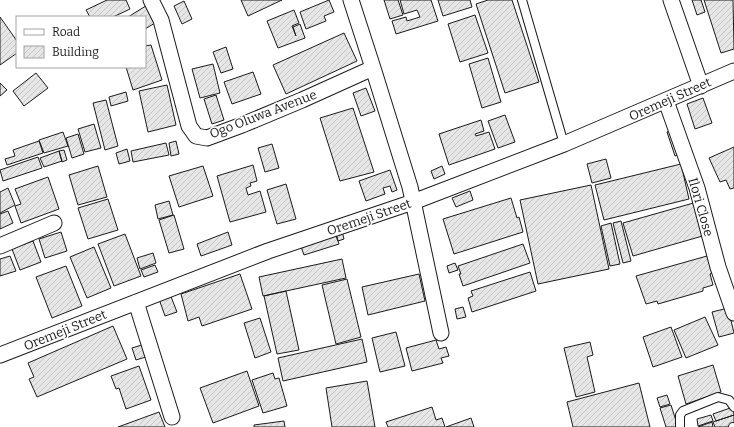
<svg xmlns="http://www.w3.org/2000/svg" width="734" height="427" viewBox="0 0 734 427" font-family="Bitter,serif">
<defs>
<pattern id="building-hatch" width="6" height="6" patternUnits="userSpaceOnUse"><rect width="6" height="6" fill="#e6e6e6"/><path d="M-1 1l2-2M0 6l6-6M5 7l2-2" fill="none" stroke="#c5c5c5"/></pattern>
</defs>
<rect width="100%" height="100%" fill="#fff"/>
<path fill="url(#building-hatch)" stroke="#1a1a1a" d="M107 0H126L130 9 113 17H90L86 10Z
M241 0H282L248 16Z
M329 0 334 12 324 16 326 21 306 29 300 12Z
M384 0H398L403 15 390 19Z
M400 0H431L438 21 396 34 392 21 406 17 407 21 420 17 417 10 404 14Z
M438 0H470L472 7 443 16Z
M488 0H512L539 82 505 93 476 4Z
M692 0H701L705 12 697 15Z
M704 0H733L734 49 721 53Z
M184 1 192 19 182 24 174 6Z
M149 4 160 20 145 29V17H128Z
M294 10 299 23 292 26 296 36 293 27 300 24 305 38 278 48 267 21Z
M475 15 488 53 460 62 448 24Z
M0 17 17 41V53L0 65Z
M344 33 357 61 286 94 273 65Z
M151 45 162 80 133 90 126 67H145V46Z
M226 47 233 69 221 73 213 52Z
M488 58 501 102 482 108 469 64Z
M213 64 220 93 200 98 192 69Z
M253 72 261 94 232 104 224 82Z
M36 73 48 88 24 106 13 91Z
M0 83 7 90 0 96Z
M167 85 176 125 148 132 139 91Z
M366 88 375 111 361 116 353 93Z
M126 92 128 101 111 106 109 97Z
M216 95 224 120 212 124 204 99Z
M703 98 712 123 695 129 687 104Z
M106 100 118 146 105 150 93 103Z
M353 108 374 172 340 181 320 118Z
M505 115 515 142 498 148 488 121Z
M481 120 484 131 475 134 476 136 489 132 495 149 449 165 439 134Z
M94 124 101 148 85 152 78 129Z
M676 129 684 153 675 156 667 132Z
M63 132 68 146 44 153 39 140Z
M78 134 84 154 72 158 66 138Z
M39 141 43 153 7 165 5 159 15 156 13 150Z
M176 141 179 154 171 156 169 143Z
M166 143 169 155 133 162 131 151Z
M272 144 279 168 265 172 258 148Z
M734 147V188L730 189 726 180 720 182 709 158Z
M127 149 130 161 119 164 116 153Z
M64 150 67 160 62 162 59 151Z
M59 151 62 161 44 167 40 158Z
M38 157 42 168 3 181 0 170Z
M606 159 611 178 592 183 587 164Z
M681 164 689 199 604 220 595 185Z
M253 165 257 181 250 183 251 186 246 188 248 195 260 191 266 212 230 222 217 176Z
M98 166 107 197 78 205 69 175Z
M203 166 213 196 179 207 169 176Z
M442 166 445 174 434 179 431 171Z
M390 170 397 190 392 192 390 186 383 188 385 194 366 201 359 181Z
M48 177 59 209 21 223 15 206 21 204 15 189Z
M286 184 296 219 277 224 267 190Z
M591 185 609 269 538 284 520 200Z
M8 188 15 205 0 213V192Z
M470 191 473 200 456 207 452 198Z
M511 198 517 218 519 217 523 232 454 254 443 219Z
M108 199 118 230 88 239 78 208Z
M169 201 173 215 158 219 155 205Z
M697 202 706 235 633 256 623 223Z
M8 211 13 223 0 229V214Z
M174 215 184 249 169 253 159 220Z
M621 221 631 261 623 263 613 223Z
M611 223 620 264 610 266 601 226Z
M342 231 344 239 338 241 336 233Z
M61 232 67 251 45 258 39 239Z
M228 232 232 245 201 256 197 244Z
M335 233 339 244 304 255 300 244Z
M125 234 141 276 114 286 98 244Z
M33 241 41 262 20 270 12 249Z
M523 244 530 263 463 286 459 274H461L458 266Z
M94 247 111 288 87 298 70 257Z
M153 253 156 263 140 269 137 258Z
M10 256 16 271 0 276V259Z
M707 256 712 273 710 274 713 285 703 288V291L658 304 657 301 646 304 636 276Z
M342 259 346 278 263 296 259 277Z
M455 263 458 270 449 273 447 266Z
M155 265 158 272 144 277 141 270Z
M66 266 82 306 52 318 36 277Z
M530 272 536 291 472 312 468 298 473 296 471 291Z
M240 274 252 309 202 326 199 317 188 321 181 294Z
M419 274 425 301 368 315 362 287Z
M347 279 361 337 336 344 322 285Z
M286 291 299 350 277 354 264 296Z
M170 294 177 312 165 316 159 299Z
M463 307 466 317 457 319 455 309Z
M728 308 734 333 719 337 712 312Z
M705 317 718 345 686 358 674 330Z
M260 318 271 352 255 358 244 323Z
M113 326 127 359 37 397 29 379 34 377 28 363Z
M671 327 682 357 653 367 643 337Z
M396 332 405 366 380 372 372 338Z
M362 339 367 362 283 381 278 358Z
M436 340 439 349 446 347 449 356 441 358 443 363 412 371 406 348Z
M590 342 593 355 587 357 595 392 576 397 564 348Z
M145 344 149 356 136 360 132 348Z
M713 365 721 392 686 404 678 376Z
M139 366 151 400 126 409 119 388 116 389 111 376Z
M247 371 259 406 213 423 200 388Z
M273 373 275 379 279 378 287 406 263 413 252 380Z
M367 381 375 427H332L326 388Z
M639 383 650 427H573L567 402Z
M667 395 670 404 660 407 657 398Z
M671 405 678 427H666L660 408Z
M432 407 436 420 442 418 445 427H388L386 422Z
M733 407 734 415 716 421 713 414Z
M159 412 165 427H118Z
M711 415 713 421 698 426 697 419Z
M734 415V425L727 427H715L713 422Z
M471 418 474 427H446Z
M284 421 285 427H254V425Z
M712 422 713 427H698Z"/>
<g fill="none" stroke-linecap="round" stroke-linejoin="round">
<g stroke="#1a1a1a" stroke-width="10">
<path id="service" d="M522 0 564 144
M680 427V415L683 411 718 397 729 400 734 407
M733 427H734"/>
</g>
<g stroke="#1a1a1a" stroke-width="17">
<path id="minor" d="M151 0 161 20 189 126 196 136 207 138 242 125 302 100 373 68
M351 0 373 68 410 187 441 333
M671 0 701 86
M666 101 697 188 718 267 734 313
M0 246 54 223
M136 302 172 417
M0 355 268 251 413 202 564 144 734 71"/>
</g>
<use href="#service" stroke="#fff" stroke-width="8"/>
<use href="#minor" stroke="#fff" stroke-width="15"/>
</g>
<g text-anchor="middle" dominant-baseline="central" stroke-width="3" stroke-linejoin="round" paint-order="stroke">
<g font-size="13" fill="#1a1a1a" stroke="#fff">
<text transform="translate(670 99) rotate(-24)">Oremeji Street</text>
<text transform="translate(263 114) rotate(-21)">Ogo Oluwa Avenue</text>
<text transform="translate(701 207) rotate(74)">Ilori Close</text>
<text transform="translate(369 217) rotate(-19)">Oremeji Street</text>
<text transform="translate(65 330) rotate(-22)">Oremeji Street</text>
</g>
</g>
<rect x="16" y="16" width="130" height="52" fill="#ffffff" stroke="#a3a3a3"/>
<rect x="24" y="29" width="20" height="6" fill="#ffffff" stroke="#a3a3a3"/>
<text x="52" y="36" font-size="12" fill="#1a1a1a">Road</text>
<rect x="24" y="46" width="20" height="12" fill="url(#building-hatch)" stroke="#a3a3a3"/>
<text x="52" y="56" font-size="12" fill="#1a1a1a">Building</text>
</svg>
